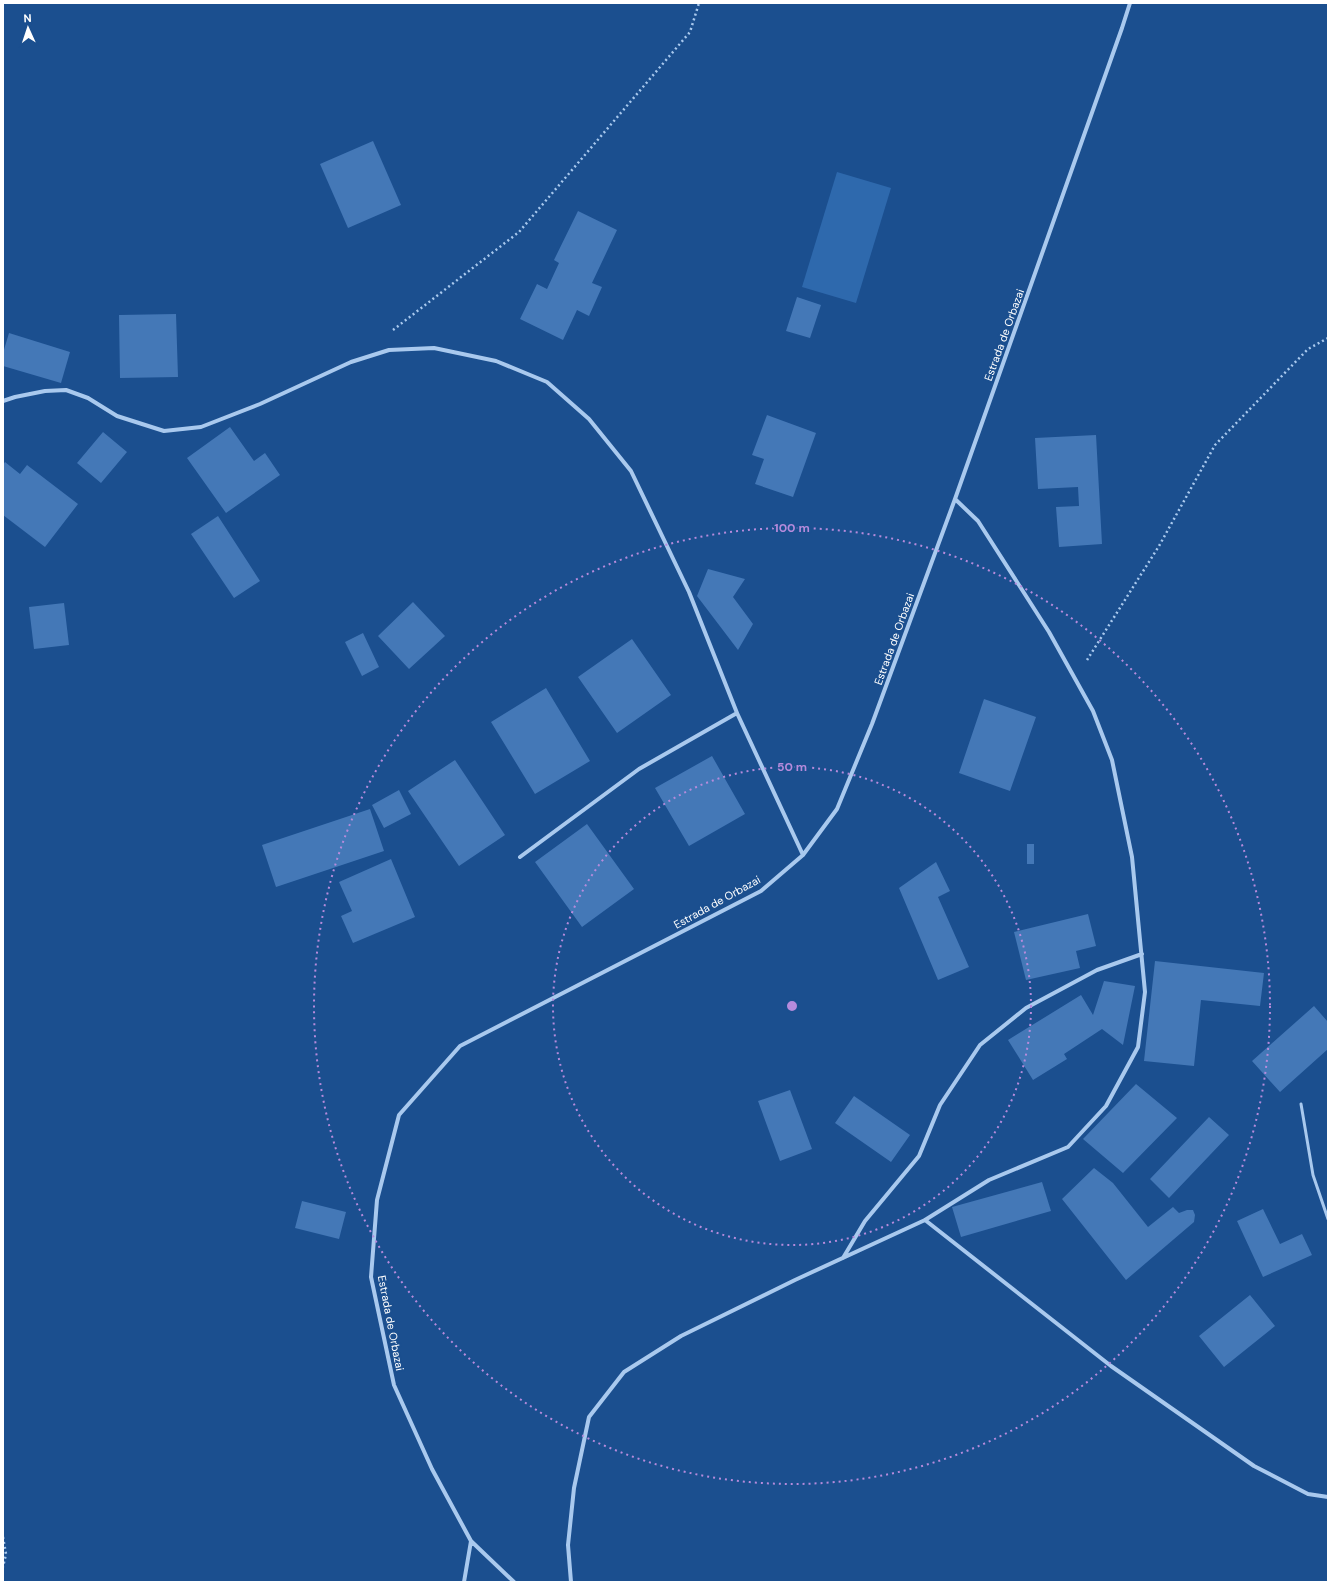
<svg xmlns="http://www.w3.org/2000/svg" width="1331" height="1585" viewBox="0 0 1331 1585" font-family="'DM Sans',sans-serif">
<rect width="100%" height="100%" fill="#1b4f8f"/>
<path fill="#2e69ad" d="M837 172 891 188 856 303 802 287Z"/>
<path fill="#4478b7" d="M373 141 401 205 348 228 320 164Z
M578 211 617 230 592 283 602 287 589 316 577 310 563 340 520 319 537 284 547 289 559 263 554 260Z
M797 297 821 305 810 338 786 331Z
M176 314 178 377 120 378 119 315Z
M9 333 70 352 61 383 3 366V353Z
M767 415 816 433 793 497 755 484 764 459 752 455Z
M230 427 254 461 265 453 280 475 226 513 187 458Z
M103 432 127 452 101 483 77 463Z
M1096 435 1102 544 1059 547 1056 507 1079 506 1078 487 1038 489 1035 438Z
M5 462 20 474 27 465 78 504 45 547 3 515V465Z
M218 516 260 581 234 598 191 534Z
M708 569 745 579 733 597 753 624 738 650 697 596Z
M413 602 445 636 409 669 378 636Z
M64 603 69 645 34 649 29 607Z
M363 633 379 667 362 676 345 642Z
M632 639 671 695 617 733 578 677Z
M546 688 590 761 535 794 491 722Z
M984 699 1036 717 1010 791 959 773Z
M712 756 745 814 689 846 655 788Z
M455 760 505 835 459 866 408 791Z
M399 790 411 814 384 828 372 805Z
M370 809 384 851 276 887 262 845Z
M587 824 634 889 582 927 535 862Z
M1027 844H1034V864H1027Z
M391 859 415 917 353 943 341 916 352 911 339 882Z
M936 862 950 891 938 897 969 967 938 980 899 888Z
M1088 914 1096 946 1076 951 1080 968 1026 980 1014 932Z
M1155 961 1264 973 1260 1006 1201 1000 1194 1066 1144 1061Z
M1104 981 1135 986 1123 1045 1102 1029 1064 1054 1067 1059 1033 1080 1008 1040 1081 995 1093 1015Z
M1314 1006 1328 1022V1049L1280 1092 1252 1061Z
M1136 1084 1177 1118 1123 1173 1083 1139Z
M790 1090 812 1149 780 1161 758 1101Z
M854 1096 910 1135 891 1162 835 1123Z
M1209 1117 1229 1135 1169 1198 1150 1179Z
M1094 1168 1113 1183 1148 1227 1173 1207 1179 1213 1187 1210H1193L1195 1215 1194 1222 1126 1280 1062 1199Z
M1042 1182 1051 1211 961 1237 952 1207Z
M302 1201 346 1212 339 1239 295 1228Z
M1263 1209 1280 1244 1302 1234 1312 1255 1263 1277 1237 1221Z
M1250 1295 1275 1326 1224 1367 1199 1336Z"/>
<g fill="none" stroke-linecap="round" stroke-linejoin="round">
<path stroke="#a9c9ee" stroke-width="2.5" stroke-dasharray="2 3" stroke-linecap="butt" d="M393 330 519 232 690 32 699 3
M1087 660 1159 546 1215 445 1308 349 1328 338
M3 1537 6 1554 3 1567"/>
<path stroke="#a9c9ee" stroke-width="3" d="M1301 1104 1313 1175 1328 1219"/>
<path stroke="#a9c9ee" stroke-width="4" d="M3 401 15 397 45 391 66 390 88 398 117 416 164 431 201 427 260 404 351 362 389 350 434 348 496 361 547 382 589 419 631 471 689 592 737 713 803 855
M520 857 639 769 737 713
M925 1220 989 1180 1068 1147 1106 1106 1138 1047 1145 992 1132 857 1112 760 1093 711 1049 632 978 521 955 499
M843 1258 865 1221 919 1156 940 1105 980 1045 1026 1008 1097 970 1142 954
M464 1582 471 1541
M514 1582 471 1541 432 1469 394 1385 371 1277 377 1200 399 1115 460 1046 761 891 803 855 837 809 872 724 955 499 1122 28 1130 3
M571 1582 568 1545 574 1488 589 1417 624 1372 681 1336 795 1280 925 1220 1111 1366 1254 1466 1308 1494 1328 1497"/>
</g>
<g fill="none" stroke="#b68bdc" stroke-width="2" stroke-dasharray="2 4">
<circle cx="792" cy="1006" r="239"/>
<circle cx="792" cy="1006" r="478"/>
</g>
<g text-anchor="middle" dominant-baseline="central" stroke-width="4" stroke-linejoin="round" paint-order="stroke">
<g font-size="11" fill="#fff" stroke="#1b4f8f">
<text transform="translate(1004 335) rotate(-70)">Estrada de Orbazai</text>
<text transform="translate(894 639) rotate(-70)">Estrada de Orbazai</text>
<text transform="translate(717 902) rotate(-29)">Estrada de Orbazai</text>
<text transform="translate(391 1323) rotate(79)">Estrada de Orbazai</text>
</g>
</g>
<circle cx="792" cy="1006" r="6" fill="#b68bdc" stroke="#1b4f8f" stroke-width="2"/>
<g font-size="12" text-anchor="middle" font-weight="bold" fill="#b68bdc" stroke="#1b4f8f" stroke-width="4" stroke-linejoin="round" paint-order="stroke">
<text x="792" y="532">100 m</text>
<text x="792" y="771">50 m</text>
</g>
<rect width="1331" height="1585" fill="none" stroke="#ffffff" stroke-width="8"/>
<g transform="translate(28 28) rotate(357)" stroke="#1b4f8f" stroke-width="3" paint-order="stroke">
<path d="M0-3L7 15L0 10L-7 15Z" fill="#ffffff"/>
<text y="-6" font-size="11" font-weight="bold" text-anchor="middle" fill="#ffffff">N</text>
</g>
</svg>
